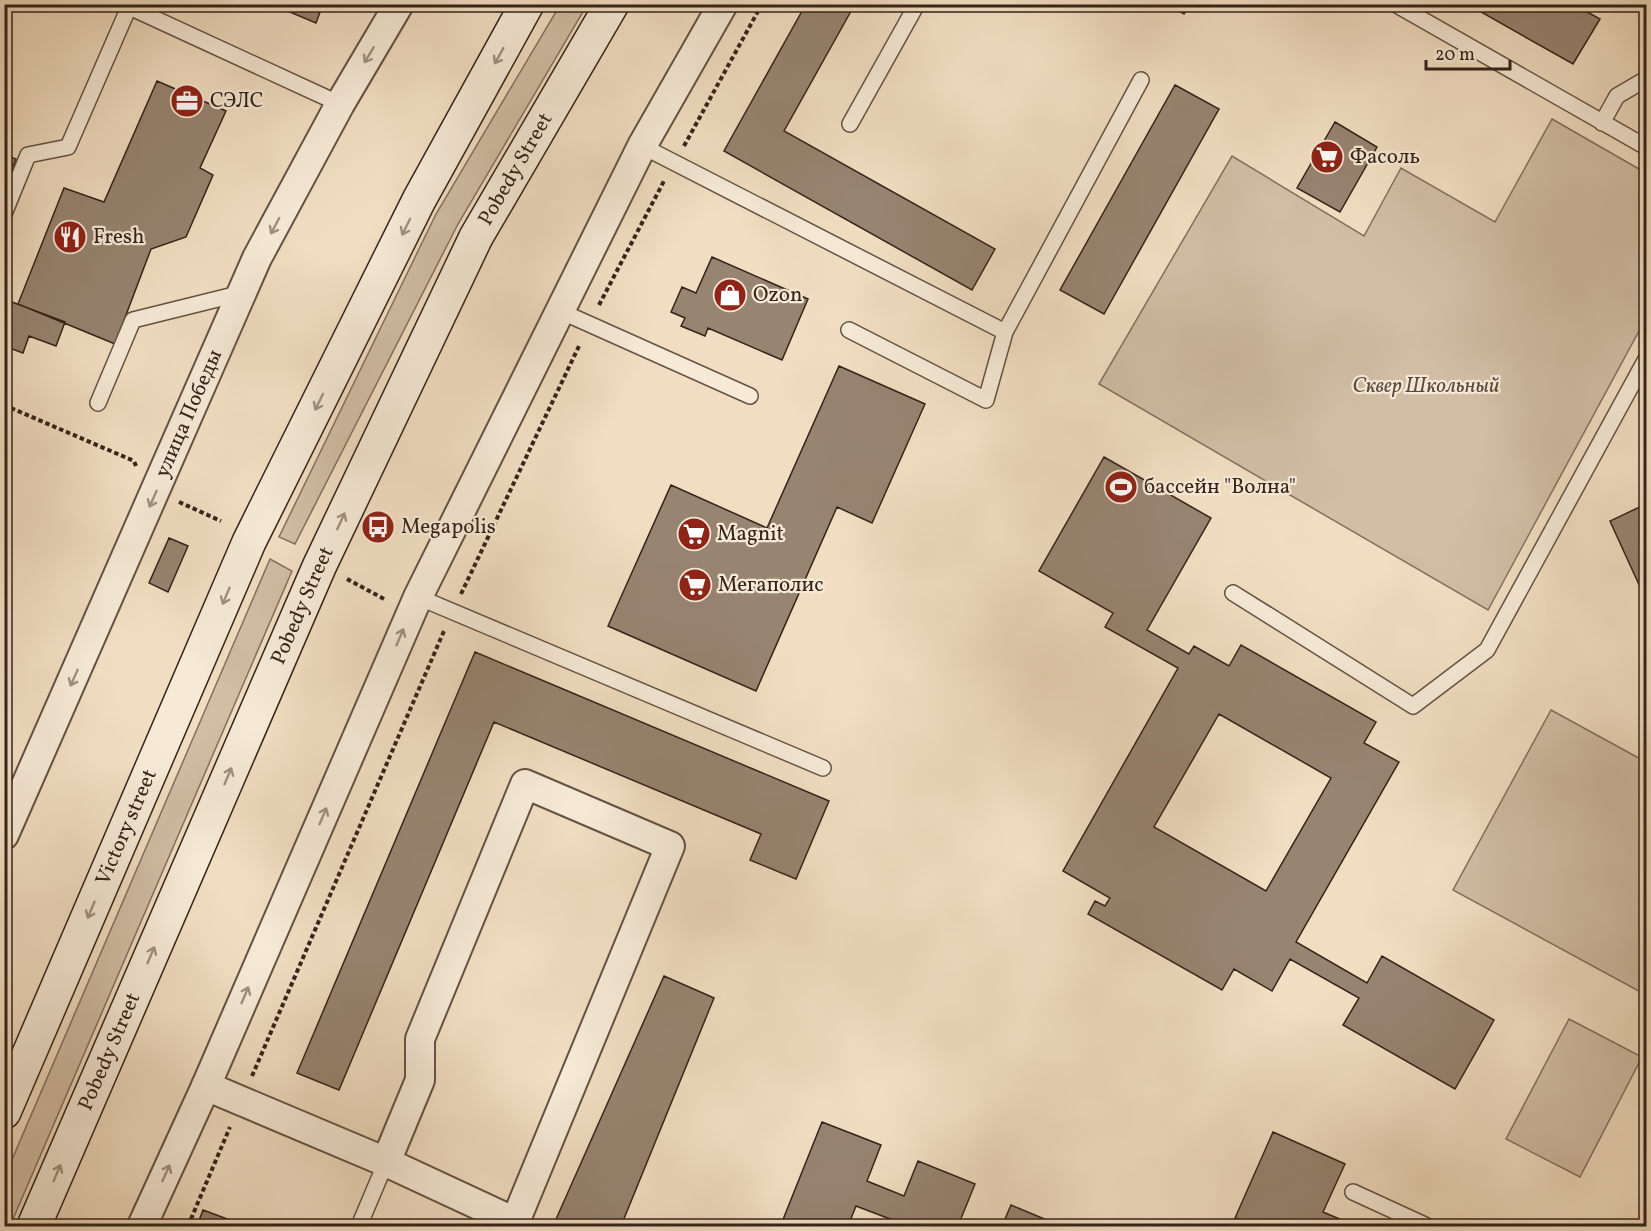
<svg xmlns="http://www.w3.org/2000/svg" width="1651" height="1231" viewBox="0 0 1651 1231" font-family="Vollkorn,serif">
<rect width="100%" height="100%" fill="#f1dec2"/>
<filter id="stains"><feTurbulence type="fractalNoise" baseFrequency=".00333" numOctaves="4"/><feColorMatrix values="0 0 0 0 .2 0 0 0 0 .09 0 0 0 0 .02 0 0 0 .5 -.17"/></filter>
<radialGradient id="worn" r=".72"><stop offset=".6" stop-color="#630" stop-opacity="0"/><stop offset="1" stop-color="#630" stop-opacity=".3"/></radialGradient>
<path fill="#d1bea5" stroke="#837060" stroke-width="1.5" d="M560 5H587L458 224 295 544 279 537 436 214Z
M1552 119 1646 173V318L1488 610 1099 384 1232 156 1364 236 1401 168 1495 222Z
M270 559 292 571 10 1226H5V1176Z
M1551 710 1646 762V995L1453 890Z
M1569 1019 1642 1057 1580 1177 1506 1139Z"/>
<path fill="#978471" stroke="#35231a" stroke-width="1.5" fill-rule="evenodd" d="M271 4H323L316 23Z
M806 4H855L784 131 995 249 972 290 724 151Z
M1167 4H1190L1184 14Z
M1467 4H1573L1600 19 1573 64Z
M157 81 226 111 200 168 213 175 186 237 151 249 115 344 18 304 64 188 104 202Z
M1175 85 1219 109 1104 314 1060 290Z
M1335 122 1377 147 1340 212 1297 188Z
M4 155 16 159 4 189Z
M712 257 808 299 782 360 708 328 705 336 681 326 685 318 671 312 682 287 696 293Z
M4 299 65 322 56 346 29 336 23 353 4 346Z
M839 366 925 404 872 523 837 507 756 691 608 626 671 485 767 528Z
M1104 457 1211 518 1147 630 1189 654 1194 646 1229 666 1241 645 1376 722 1364 743 1399 762 1296 942 1367 983 1382 956 1494 1020 1455 1089 1343 1025 1359 998 1290 959 1272 991 1234 969 1222 990 1088 914 1095 901 1105 906 1110 898 1063 871 1178 668 1105 627 1113 613 1039 571ZM1219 714 1331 778 1266 891 1154 827Z
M1646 504V600L1610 521Z
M169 538 188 546 168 592 149 583Z
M475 652 829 801 796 879 750 860 761 834 494 722 339 1090 297 1073Z
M664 976 714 998 621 1226H553Z
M822 1122 881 1145 867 1181 904 1196 918 1161 975 1184 958 1226H887L890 1219 856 1206 848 1226H792L782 1222Z
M1273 1132 1345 1164 1323 1212 1356 1226H1254L1235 1218Z
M1011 1205 1061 1226H1002Z
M203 1210 238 1223 237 1226H197Z"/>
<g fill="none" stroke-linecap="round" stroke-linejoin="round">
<g stroke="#645244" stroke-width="18">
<path id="lane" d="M123 4 340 104
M1395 4 1646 147
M1602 123 1617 96 1646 79
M850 124 917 4
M642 146 1005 332 1141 80
M4 214 28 155 68 147 129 7
M560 311 750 396
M849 330 986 400 1005 332
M98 403 133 320 242 293
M1233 593 1413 706 1487 650 1646 359
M418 597 823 768
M1353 1192 1427 1226
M359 1226 386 1162"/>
</g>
<g stroke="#645244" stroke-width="32">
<g id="street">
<path id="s1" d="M4 835 257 258 340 104 399 4"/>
<path d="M206 1086 386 1162 515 1222 670 846 525 784 420 1039V1080L386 1162"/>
<path d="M142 1226 206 1086 418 597 642 146 723 4"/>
</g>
</g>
<g stroke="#35231a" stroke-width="36">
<g id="secondary">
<path id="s2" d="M4 1112 249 542 419 200 527 4"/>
<path id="s3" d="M34 1226 319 567 476 237 612 4"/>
</g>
</g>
<path stroke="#35231a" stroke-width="4" stroke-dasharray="4.5 3" stroke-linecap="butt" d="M684 146 762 4
M599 305 664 181
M4 405 134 461 136 466
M179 502 221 521
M347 579 386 600
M461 594 580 344
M252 1076 444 631
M188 1226 230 1127"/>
<use href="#lane" stroke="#f6ead7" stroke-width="15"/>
<use href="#street" stroke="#f6ead7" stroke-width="28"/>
<use href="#secondary" stroke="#f6ead7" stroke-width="33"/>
</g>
<defs><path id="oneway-shaft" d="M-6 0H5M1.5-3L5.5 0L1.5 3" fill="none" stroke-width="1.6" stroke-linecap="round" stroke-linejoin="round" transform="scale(1.5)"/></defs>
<g stroke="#9f9082">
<use href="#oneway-shaft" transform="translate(369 55) rotate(121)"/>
<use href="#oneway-shaft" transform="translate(499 56) rotate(119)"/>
<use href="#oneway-shaft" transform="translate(275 226) rotate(118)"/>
<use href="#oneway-shaft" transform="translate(406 227) rotate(116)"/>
<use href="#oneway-shaft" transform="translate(319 402) rotate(116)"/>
<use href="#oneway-shaft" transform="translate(153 499) rotate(114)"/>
<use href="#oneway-shaft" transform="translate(341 521) rotate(-65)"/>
<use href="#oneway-shaft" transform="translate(226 596) rotate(113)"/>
<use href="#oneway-shaft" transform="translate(400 637) rotate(-67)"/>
<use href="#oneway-shaft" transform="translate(74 678) rotate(114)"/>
<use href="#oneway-shaft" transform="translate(228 776) rotate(-67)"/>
<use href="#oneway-shaft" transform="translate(323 816) rotate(-67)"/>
<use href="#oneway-shaft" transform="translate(91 910) rotate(113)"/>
<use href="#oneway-shaft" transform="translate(151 955) rotate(-67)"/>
<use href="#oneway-shaft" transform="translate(245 995) rotate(-67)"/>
<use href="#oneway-shaft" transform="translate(57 1173) rotate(-67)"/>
<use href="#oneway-shaft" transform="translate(166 1173) rotate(-66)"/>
</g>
<defs>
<g id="office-disc" transform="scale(1.725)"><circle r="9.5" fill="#8f2418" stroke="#f6ead7"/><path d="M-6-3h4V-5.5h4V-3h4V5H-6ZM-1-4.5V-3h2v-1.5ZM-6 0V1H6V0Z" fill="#fff"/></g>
<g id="supermarket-disc" transform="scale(1.725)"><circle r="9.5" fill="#8f2418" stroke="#f6ead7"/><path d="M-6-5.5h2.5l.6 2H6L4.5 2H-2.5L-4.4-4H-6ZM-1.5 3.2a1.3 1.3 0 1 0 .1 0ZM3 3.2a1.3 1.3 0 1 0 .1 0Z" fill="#fff"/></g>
<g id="restaurant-disc" transform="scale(1.725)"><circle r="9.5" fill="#8f2418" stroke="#f6ead7"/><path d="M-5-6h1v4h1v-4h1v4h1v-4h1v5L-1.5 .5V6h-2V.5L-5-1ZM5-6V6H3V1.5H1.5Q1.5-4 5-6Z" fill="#fff"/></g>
<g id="shop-disc" transform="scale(1.725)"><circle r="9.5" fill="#8f2418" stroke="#f6ead7"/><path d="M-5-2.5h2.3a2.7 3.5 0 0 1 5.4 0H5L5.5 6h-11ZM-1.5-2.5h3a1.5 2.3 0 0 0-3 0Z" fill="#fff"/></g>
<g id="stadium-disc" transform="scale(1.725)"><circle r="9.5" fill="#8f2418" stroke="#f6ead7"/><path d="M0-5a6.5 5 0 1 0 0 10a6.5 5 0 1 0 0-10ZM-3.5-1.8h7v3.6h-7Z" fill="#fff"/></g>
<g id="bus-disc" transform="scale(1.725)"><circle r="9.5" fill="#8f2418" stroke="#f6ead7"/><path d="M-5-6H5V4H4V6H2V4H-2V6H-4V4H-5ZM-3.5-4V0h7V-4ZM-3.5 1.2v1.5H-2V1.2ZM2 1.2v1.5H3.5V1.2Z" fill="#fff"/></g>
</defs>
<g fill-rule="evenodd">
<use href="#office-disc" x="187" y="101"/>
<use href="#supermarket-disc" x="1327" y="157"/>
<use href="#restaurant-disc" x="70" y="237"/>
<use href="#shop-disc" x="730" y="295"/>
<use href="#stadium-disc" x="1121" y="487"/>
<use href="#bus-disc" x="378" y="527"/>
<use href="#supermarket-disc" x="694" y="534"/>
<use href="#supermarket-disc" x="695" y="585"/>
</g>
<g text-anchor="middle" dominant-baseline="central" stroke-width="4.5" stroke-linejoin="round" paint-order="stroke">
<g font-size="21" fill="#35231a" stroke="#f6ead7" text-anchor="start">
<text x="210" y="101">СЭЛС</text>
<text x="1350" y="157">Фасоль</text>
<text x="93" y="237">Fresh</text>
<text x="753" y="295">Ozon</text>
<text x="1144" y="487">бассейн "Волна"</text>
<text x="401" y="527">Megapolis</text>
<text x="717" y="534">Magnit</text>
<text x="718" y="585">Мегаполис</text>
</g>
<g font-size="21" fill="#35231a" stroke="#f6ead7">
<text stroke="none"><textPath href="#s3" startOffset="1162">Pobedy Street</textPath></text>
<text stroke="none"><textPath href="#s1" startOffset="460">улица Победы</textPath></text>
<text stroke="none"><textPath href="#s3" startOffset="676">Pobedy Street</textPath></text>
<text stroke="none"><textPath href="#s2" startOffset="310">Victory street</textPath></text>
<text stroke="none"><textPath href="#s3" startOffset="190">Pobedy Street</textPath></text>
</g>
<g font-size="21" font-style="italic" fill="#5c4a3d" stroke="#f6ead7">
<text x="1426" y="386">Сквер Школьный</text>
</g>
</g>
<rect width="1651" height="1231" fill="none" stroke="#f1dec2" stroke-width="24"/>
<rect x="6" y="6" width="1639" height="1219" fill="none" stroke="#35231a" stroke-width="3"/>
<rect x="12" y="12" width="1627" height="1207" fill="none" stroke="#35231a" stroke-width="1.5"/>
<path d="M1426 60v9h84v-9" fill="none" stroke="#35231a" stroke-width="3"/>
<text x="1435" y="60" font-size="18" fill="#35231a" stroke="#f6ead7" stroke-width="4.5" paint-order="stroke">20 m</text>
<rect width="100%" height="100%" filter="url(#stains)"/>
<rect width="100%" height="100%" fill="url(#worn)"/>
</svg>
